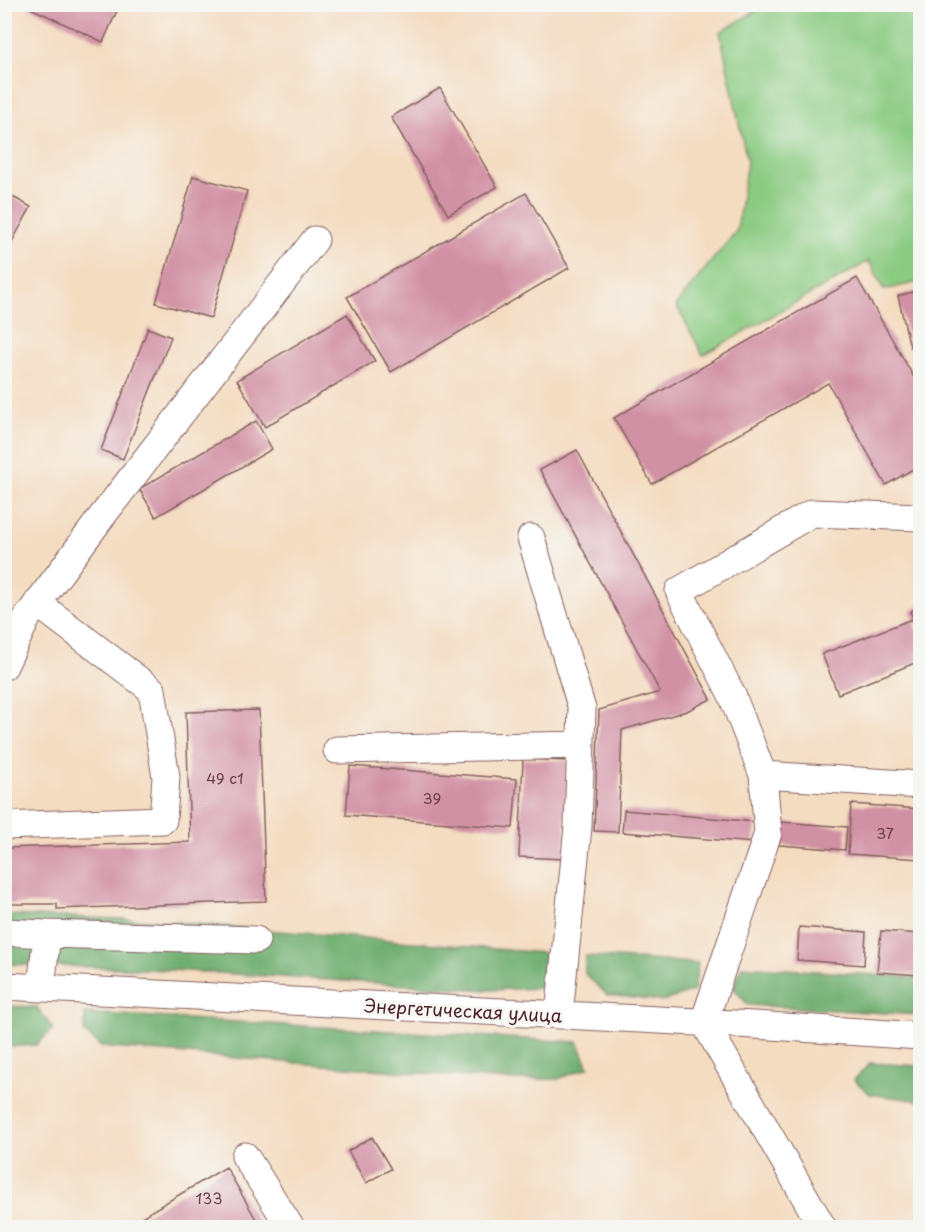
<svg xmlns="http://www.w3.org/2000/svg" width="925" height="1232" viewBox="0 0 925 1232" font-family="'Playpen Sans',sans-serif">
<rect width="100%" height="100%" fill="#f6f6f2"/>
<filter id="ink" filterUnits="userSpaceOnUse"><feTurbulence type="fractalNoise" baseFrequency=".0167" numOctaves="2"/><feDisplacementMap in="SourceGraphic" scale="12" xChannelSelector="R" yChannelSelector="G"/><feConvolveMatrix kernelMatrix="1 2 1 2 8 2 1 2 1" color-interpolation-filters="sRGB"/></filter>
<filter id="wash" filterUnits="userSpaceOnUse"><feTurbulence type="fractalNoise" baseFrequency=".008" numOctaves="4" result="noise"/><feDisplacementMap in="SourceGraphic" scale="24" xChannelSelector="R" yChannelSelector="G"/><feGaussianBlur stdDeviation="1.35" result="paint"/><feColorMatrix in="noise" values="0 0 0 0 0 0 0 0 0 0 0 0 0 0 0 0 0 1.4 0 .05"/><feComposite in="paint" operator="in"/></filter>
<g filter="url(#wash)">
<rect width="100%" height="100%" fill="#f4dcc1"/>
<path fill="#8aca81" stroke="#6a7456" stroke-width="1.5" d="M766 5H920V282L884 290 869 261 703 355 676 305 737 230 747 161 720 32Z"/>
<path fill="#6fae6f" stroke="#5c664d" stroke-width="1.5" d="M5 915 148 920 545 953 540 988 487 990 171 970 5 964Z
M585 956 698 963 694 991 664 1001 607 995 585 974Z
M742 966 920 978V1015L748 1005 733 987Z
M5 1006 37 1007 53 1029 36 1045 5 1047Z
M85 1013 578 1042 589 1067 558 1079 506 1080 101 1047 84 1032Z
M870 1063 920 1066V1101L870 1094 854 1080Z"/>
<g id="blocks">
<path fill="#d191a4" d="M22 4H120L103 42Z
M440 88 497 187 448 215 391 117Z
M193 176 247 191 211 318 156 303Z
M4 192 31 207 8 249 4 248Z
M526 193 569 268 391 372 347 297Z
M857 278 920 388V465L886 485 828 383 652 484 614 418Z
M920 290V344L910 347 898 296Z
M347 314 375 361 265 427 237 380Z
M148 328 171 337 123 459 101 450Z
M256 421 272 449 156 517 139 489Z
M577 450 711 699 687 711 622 730 618 832 594 831 599 710 660 692 540 470Z
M920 605V629L910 612Z
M912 619 920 640V661L838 694 822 654Z
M259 710 266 901 57 909V904H4V848L190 842 186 712Z
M523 759 568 761 564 859 519 857Z
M350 766 517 779 513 828 346 815Z
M851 804 920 809V859L848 854Z
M624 810 756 822 754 843 622 832Z
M781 822 847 827 845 850 779 845Z
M799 927 866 932 864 965 797 960Z
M881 931 920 934V975L877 972Z
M372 1137 391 1169 366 1183 348 1151Z
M226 1167 261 1228H123Z"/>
</g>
</g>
<g filter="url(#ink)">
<use href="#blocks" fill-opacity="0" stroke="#866160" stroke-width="1.5"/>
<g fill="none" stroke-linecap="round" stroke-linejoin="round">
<g stroke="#866160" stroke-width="29">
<path id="minor" d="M531 538 582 709 578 827 559 1015
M4 666 28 616 103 515 315 240
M337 750 581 745
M763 775 920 785
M4 826 163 820 166 777 152 690 37 603
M4 932 47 934
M4 986 754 1025 920 1036
M41 988 47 934 256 940
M245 1156 291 1228
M823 1228 704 1022 768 833 763 775 732 695 679 591 812 513 920 517"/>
</g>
<use href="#minor" stroke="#fff" stroke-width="27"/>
</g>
</g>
<g text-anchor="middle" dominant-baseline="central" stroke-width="6" stroke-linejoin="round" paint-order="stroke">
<g font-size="15" fill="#6c3c49">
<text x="225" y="777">49 с1</text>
<text x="432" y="797">39</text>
<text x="885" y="832">37</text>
<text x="209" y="1197">133</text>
</g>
<g font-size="18" fill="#4a1f2b" stroke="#f6f6f2">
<text transform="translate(463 1010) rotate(3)">Энергетическая улица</text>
</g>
</g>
<rect width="925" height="1232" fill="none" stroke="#f6f6f2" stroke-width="24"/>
</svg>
